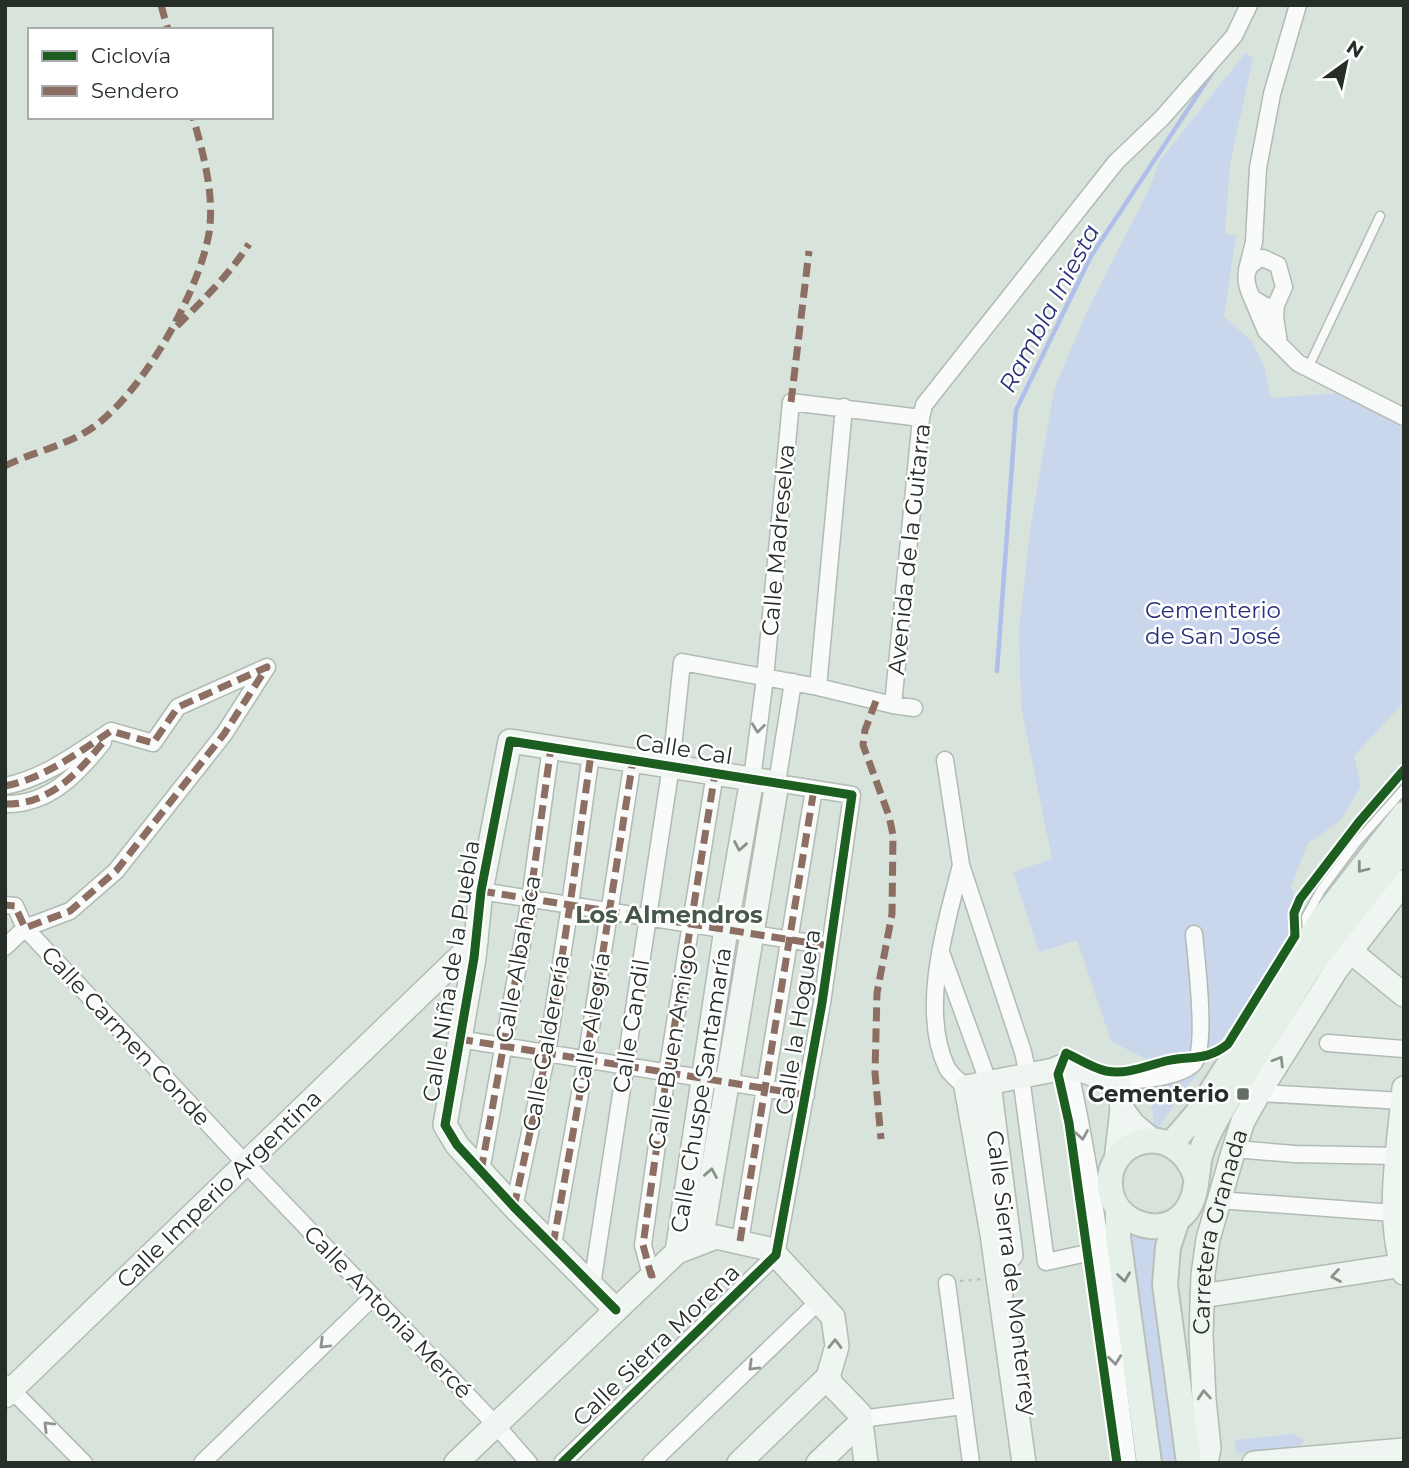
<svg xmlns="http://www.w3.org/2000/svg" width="1409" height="1468" viewBox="0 0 1409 1468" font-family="Montserrat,sans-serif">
<rect width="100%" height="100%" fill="#d8e4db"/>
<path fill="#cad6eb" d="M1245 53 1253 58 1230 164 1225 234 1236 235 1224 317 1252 341 1264 366 1271 398 1339 393 1404 428V702L1354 756 1361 786 1340 821 1308 843 1291 887 1308 927 1218 1044 1155 1132 1146 1059 1111 1041 1077 940 1039 952 1013 872 1052 859 1021 706 1019 630 1030 530 1054 390 1086 313 1150 187 1159 162Z
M1125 1228 1145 1238 1164 1235 1180 1463H1154Z
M1293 1434 1305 1440 1296 1450 1237 1453 1234 1440Z"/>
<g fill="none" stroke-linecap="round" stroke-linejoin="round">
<path stroke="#b0bfea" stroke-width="4.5" d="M997 671 1016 410 1091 256 1214 70"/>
<g stroke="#b1bab3" stroke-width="11">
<path id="lane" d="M1308 368 1380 216
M1307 931 1306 917 1321 890 1356 843 1404 789"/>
</g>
<g stroke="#b1bab3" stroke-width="19">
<path id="street" d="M1263 258 1278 265 1284 287 1276 305 1267 307 1252 298C1244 281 1242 265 1263 258Z
M1247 270 1254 242 1258 168 1272 94 1298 5
M1252 298 1266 331 1298 363 1404 417
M1276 305 1275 316 1279 344
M818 687 844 407
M893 705 921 418 924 405 1116 162 1162 118 1234 36 1249 5
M945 760 961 865 1023 1052 1028 1075
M752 779 765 678 791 402 921 418
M5 786C43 779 79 752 111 731L153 743 178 707 267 667 224 734 116 871 70 911 25 928 15 906 5 905
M5 804C49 805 78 774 103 742
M961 865C946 924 919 1010 947 1068 951 1075 960 1082 966 1087
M481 891 830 946
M5 947 25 928 245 1163 495 1424 529 1463
M942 955 989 1084
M459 1039 806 1095
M1328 1043 1404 1049
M1069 1068C1098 1198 1111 1331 1128 1463
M1021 1077 1046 1262 1101 1250
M1119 1082C1141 1079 1175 1079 1193 1064 1208 1051 1196 956 1194 934
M1259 1093 1403 1101
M1234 1149 1295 1154 1398 1156
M481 1171 530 899 551 747
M1218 1200 1394 1213
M514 1207 547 1053 570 905 591 754
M740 1241 814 789
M553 1245 586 1060 633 760
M655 1274 651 1275 643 1245 667 1073 715 773
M947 1283 971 1463
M592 1285 671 766 682 662 818 687 893 705 914 708
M5 1383 84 1463
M860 1419 963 1406
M202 1463 373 1297
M562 1463 776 1255 822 1003 852 795 777 783 793 682
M651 1463 819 1301"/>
</g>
<g stroke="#b1bab3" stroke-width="26">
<g id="secondary">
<path d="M1350 951 1404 995"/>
<path d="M989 1084 1011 1255"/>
<path d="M1404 1088C1399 1148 1385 1214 1404 1273"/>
<path d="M1116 1161 1122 1109 1133 1124 1152 1140"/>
<path d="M677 1252 726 929 752 779"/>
<path d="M1202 1296 1404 1265"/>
<path d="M616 1310 514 1207 457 1145 445 1125 474 958 481 891 510 741 777 783 701 1241"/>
<path d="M5 1396 476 941"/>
<path d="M456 1463 677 1252 716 1237 765 1248 776 1255 833 1317 837 1346 828 1377 833 1386 860 1414 866 1463"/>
<path d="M739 1463 828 1377"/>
<path d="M818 1463 859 1424"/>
<path d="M1024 1463 992 1234 966 1087 1054 1070 1060 1067 1087 1072 1114 1083 1119 1082 1122 1109"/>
<path id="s1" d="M1206 1463 1209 1448 1204 1399 1201 1335 1203 1275 1208 1239 1234 1149 1243 1121 1260 1091 1336 970 1404 882"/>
<path d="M1254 1463 1404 1450"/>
</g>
</g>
<g stroke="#b9c0bb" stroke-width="28">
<path id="primary" d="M1171 1144 1197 1114 1323 918 1404 814
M1196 1177C1175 1116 1100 1139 1111 1193 1117 1221 1154 1236 1178 1219 1199 1203 1195 1179 1200 1156 1204 1142 1210 1130 1217 1118 1237 1082 1260 1048 1281 1014 1293 995 1304 973 1318 956 1347 919 1375 883 1404 847
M1118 1209V1237L1149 1463
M1177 1220 1168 1247 1165 1285 1189 1463"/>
</g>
<path stroke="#bdc3bf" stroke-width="2.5" stroke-dasharray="3.5 5" stroke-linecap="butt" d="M960 1281 982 1279"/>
<use href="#lane" stroke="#f9fbfa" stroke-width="8"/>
<use href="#street" stroke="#f9fbfa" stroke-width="16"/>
<use href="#secondary" stroke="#eff6f1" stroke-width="23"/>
<use href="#primary" stroke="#e5f0e9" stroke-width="24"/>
<path stroke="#8d6e63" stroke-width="7" stroke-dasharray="14 7" stroke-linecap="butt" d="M161 5 168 30
M177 326C203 300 229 275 249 244
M791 402 809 251
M5 466C30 453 60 447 84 433 138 403 199 293 209 233 215 195 203 153 193 117
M876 701 865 730 863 745 889 816 893 835 892 914 877 993 875 1073 881 1139
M5 786C43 779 79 752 111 731L153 743 178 707 267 667 224 734 116 871 70 911 25 928 15 906 5 905
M5 804C50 805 79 772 105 740
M481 891 830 946
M459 1039 806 1095
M481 1171 530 899 551 747
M514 1207 547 1053 570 905 591 754
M740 1241 814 789
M553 1245 586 1060 633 760
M655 1274 651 1275 643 1245 667 1073 715 773"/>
<g stroke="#fff" stroke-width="13">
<path id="cycleway" d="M562 1463 776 1255 822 1003 852 795 510 741 481 891 474 958 445 1125 457 1145 514 1207 616 1310
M1117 1463 1069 1123 1058 1074 1066 1053C1079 1059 1092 1068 1106 1071 1127 1075 1146 1066 1166 1061 1190 1055 1206 1062 1228 1044L1295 936 1294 913 1300 899 1359 822 1404 770"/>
</g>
<use href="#cycleway" stroke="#1b5e20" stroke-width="9"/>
</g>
<defs><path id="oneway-chevron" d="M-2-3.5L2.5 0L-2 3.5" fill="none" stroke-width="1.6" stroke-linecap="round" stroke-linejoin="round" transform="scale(1.75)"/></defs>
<g stroke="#909491">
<use href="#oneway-chevron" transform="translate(758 728) rotate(97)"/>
<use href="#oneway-chevron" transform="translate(1082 1135) rotate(81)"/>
<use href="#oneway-chevron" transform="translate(324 1344) rotate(136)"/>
<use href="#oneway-chevron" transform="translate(1115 1360) rotate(83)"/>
<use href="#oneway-chevron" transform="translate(753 1366) rotate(136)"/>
<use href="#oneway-chevron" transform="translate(48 1426) rotate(-135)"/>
</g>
<g stroke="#8a928c">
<use href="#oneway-chevron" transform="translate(740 846) rotate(100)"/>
<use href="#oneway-chevron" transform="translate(1279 1061) rotate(-58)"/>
<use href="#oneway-chevron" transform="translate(711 1173) rotate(-80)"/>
<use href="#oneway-chevron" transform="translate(1336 1276) rotate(171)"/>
<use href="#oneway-chevron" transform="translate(835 1344) rotate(-89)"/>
<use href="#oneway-chevron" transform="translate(1204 1395) rotate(-94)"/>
</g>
<g stroke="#868f88">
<use href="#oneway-chevron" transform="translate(1362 868) rotate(128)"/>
<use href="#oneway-chevron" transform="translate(1124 1277) rotate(82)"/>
</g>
<rect fill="#646e67" stroke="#fff" stroke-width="2.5" x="1236" y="1087" width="14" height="14" rx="3.5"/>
<g text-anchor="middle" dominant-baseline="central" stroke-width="5" stroke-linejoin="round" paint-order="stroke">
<g font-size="23" fill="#262e28" stroke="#fff">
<text transform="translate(778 540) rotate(-85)">Calle Madreselva</text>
<text transform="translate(909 549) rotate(-84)">Avenida de la Guitarra</text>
<text transform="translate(684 749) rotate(9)">Calle Cal</text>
<text transform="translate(518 959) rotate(-80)">Calle Albahaca</text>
<text transform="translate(451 971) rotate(-81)">Calle Niña de la Puebla</text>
<text transform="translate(798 1022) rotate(-81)">Calle la Hoguera</text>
<text transform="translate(591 1023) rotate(-81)">Calle Alegría</text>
<text transform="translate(631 1026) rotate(-81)">Calle Candil</text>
<text transform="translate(126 1036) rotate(47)">Calle Carmen Conde</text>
<text transform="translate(546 1043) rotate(-80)">Calle Calderería</text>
<text transform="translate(672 1047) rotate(-81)">Calle Buen Amigo</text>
<text transform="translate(701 1090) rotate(-81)">Calle Chuspe Santamaría</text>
<text transform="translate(219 1189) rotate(-44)">Calle Imperio Argentina</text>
<text stroke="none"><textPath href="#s1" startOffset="234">Carretera Granada</textPath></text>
<text transform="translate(1012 1273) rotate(83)">Calle Sierra de Monterrey</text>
<text transform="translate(388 1312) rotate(46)">Calle Antonia Mercé</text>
<text transform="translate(656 1345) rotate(-44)">Calle Sierra Morena</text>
</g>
<g font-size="23" fill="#272f79" stroke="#fff">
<text x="1213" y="610">Cementerio<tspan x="1213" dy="26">de San José</tspan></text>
</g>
<g font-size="23" font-weight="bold" fill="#262e28" stroke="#fff" text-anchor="end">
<text x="1229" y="1094">Cementerio</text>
</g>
<g font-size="24" font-style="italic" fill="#29317b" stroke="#fff">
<text transform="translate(1049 308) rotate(-62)">Rambla Iniesta</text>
</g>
<g font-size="24" font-weight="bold" fill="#45584a" stroke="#fff">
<text x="669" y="914">Los Almendros</text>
</g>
</g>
<rect width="1409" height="1468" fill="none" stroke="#262e28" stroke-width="14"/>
<rect x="28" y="28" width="245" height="91" fill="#ffffff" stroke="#a8aba9" stroke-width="2"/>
<rect x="42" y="51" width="35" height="10" fill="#1b5e20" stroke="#a8aba9" stroke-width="2"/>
<text x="91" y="63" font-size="21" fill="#262e28">Ciclovía</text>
<rect x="42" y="86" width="35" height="10" fill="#8d6e63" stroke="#a8aba9" stroke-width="2"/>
<text x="91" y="98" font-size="21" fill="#262e28">Sendero</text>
<g transform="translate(1346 63) rotate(33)" stroke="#ffffff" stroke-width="5" paint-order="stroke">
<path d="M0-5L12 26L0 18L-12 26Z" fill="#262e28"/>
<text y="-10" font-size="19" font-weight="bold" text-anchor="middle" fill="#262e28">N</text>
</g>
</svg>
